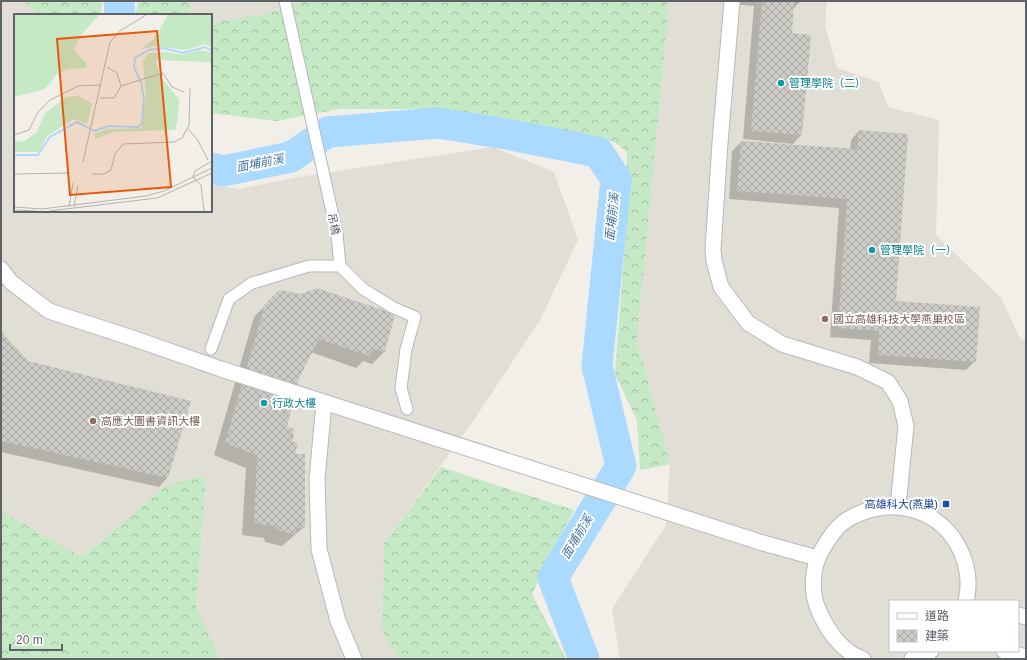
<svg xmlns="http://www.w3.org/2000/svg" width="1027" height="660" viewBox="0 0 1027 660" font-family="Arial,'Noto Sans TC',sans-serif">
<defs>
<pattern id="forest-crowns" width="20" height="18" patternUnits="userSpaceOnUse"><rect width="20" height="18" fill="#c5e8c5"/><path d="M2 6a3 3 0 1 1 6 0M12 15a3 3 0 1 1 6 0" fill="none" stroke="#a3c0a4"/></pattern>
<pattern id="building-cross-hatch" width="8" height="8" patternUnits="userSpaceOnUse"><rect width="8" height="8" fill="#cccac5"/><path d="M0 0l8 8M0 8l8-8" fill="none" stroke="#a9a8a4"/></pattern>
</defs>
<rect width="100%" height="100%" fill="#f1efe8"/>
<path fill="#e1ded6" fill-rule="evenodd" d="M1 1H23L40 15H15V211H211V185L238 189 299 177 493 147 554 172 578 240 540 320 478 414 384 544 382 632 399 659H218L196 609 206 478 200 476 167 485 82 557 1 511Z
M191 1H301L270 13 211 23V15H189Z
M667 1H827L825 26 837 68 879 82 888 107 939 120 936 235 1001 298 1021 340H1026V659H620L612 609 666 525 670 464 637 340 668 14ZM890 601H1018V651H890Z"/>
<path fill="url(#forest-crowns)" d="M23 1H102L101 9 102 15H40Z
M138 1H191L189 15H136Z
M301 1H667L668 14 637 340 670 464 640 470 637 420 615 374 626 229 627 152 614 142 437 109H339L277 121 211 113V23L270 13Z
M441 467 574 510 532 594 566 659H399L382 632 384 544Z
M200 476 206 479 196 606 219 659H1V511L82 557 167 485Z"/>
<path fill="#0003" d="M733 1H801L793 9 791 34 810 36 801 135 793 144 743 139 754 6 733 4Z
M859 131 895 302 975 361 966 370 869 363 871 340 830 337 839 208 729 199 732 151 741 142 850 150 851 140Z
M279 291 384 352 372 364 363 361 356 368 311 352 297 379 286 428 292 442 304 527 282 546 265 542 264 538 242 535 246 468 214 455 254 317Z
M1 333 27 362 190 401 167 478 159 487 1 452Z"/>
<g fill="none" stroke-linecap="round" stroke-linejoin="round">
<path stroke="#aadaff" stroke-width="31" d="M119 1 120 15
M211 168 223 171 291 157 328 132 438 123 506 134 598 152 616 179 597 366 621 466 553 578 584 659"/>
</g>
<path fill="url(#building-cross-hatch)" d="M762 1H794L792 33 811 35 802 135 751 131Z
M859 130 908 134 896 301 980 307 976 362 878 355 879 331 838 328 847 199 737 191 741 141 857 149Z
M317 288 395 314 385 352 373 349 369 356 319 339 298 380 287 427 294 429 293 441 298 443 295 454H305V527L296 528 295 535 277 530 276 526 254 523 257 456 225 443 265 304 279 290 301 294Z
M1 331 28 361 191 401 168 478 1 441Z"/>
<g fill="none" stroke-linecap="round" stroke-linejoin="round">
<g stroke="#b5b8bc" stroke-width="13">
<path id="pedestrian" d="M285 1 337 234 340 266 363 289 392 307 415 317 406 349 401 388 407 409
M211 349 229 299 252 283 309 266H340"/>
</g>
<g stroke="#b5b8bc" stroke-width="17">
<path id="minor" d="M732 1 720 143 713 249 714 261 721 287 748 323 782 344 857 367 888 382 900 401 906 426 898 506
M1 269 11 282 49 311 132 338 221 369 763 543 817 558
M324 403 317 479 319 549 338 621 354 659
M1018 615 1026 617
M1004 651 1026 657
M863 659C842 652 827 630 819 611 810 592 812 567 822 550 829 538 837 525 850 518 891 495 943 508 962 554 968 569 970 585 966 601
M912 659 931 651"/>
</g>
<use href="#pedestrian" stroke="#fff" stroke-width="11"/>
<use href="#minor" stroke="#fff" stroke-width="15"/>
</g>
<g fill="#0f9aa8" stroke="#fff" stroke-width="1.5">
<circle cx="781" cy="83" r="4"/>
<circle cx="872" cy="250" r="4"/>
<circle cx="264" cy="403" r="4"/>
</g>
<g fill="#8d6e63" stroke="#fff" stroke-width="1.5">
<circle cx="825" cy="319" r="4"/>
<circle cx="93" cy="421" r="4"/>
</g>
<rect fill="#1a4fb4" stroke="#fff" stroke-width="1.5" x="942" y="500" width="8" height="8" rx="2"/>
<g text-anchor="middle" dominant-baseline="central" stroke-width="4" stroke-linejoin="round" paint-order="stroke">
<g font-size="11" fill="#0d838f" stroke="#fff" text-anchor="start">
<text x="789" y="83">管理學院（二）</text>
<text x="880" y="250">管理學院（一）</text>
<text x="272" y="403">行政大樓</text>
</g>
<g font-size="11" fill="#5f6368" stroke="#fff">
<text transform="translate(334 224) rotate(78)">吊橋</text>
</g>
<g font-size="11" fill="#785e54" stroke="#fff" text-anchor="start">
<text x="833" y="319">國立高雄科技大學燕巢校區</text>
<text x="101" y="421">高應大圖書資訊大樓</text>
</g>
<g font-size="11" fill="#164399" stroke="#fff" text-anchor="end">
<text x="938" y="504">高雄科大(燕巢)</text>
</g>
<g font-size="12" font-style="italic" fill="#4174aa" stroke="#fff">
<text transform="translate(260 163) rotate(-11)">面埔前溪</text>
<text transform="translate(612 217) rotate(-84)">面埔前溪</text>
<text transform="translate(577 537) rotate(-59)">面埔前溪</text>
</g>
</g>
<g transform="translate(14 14)">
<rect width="198" height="198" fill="#f1efe8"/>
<path d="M0 1H85L67 21 60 36 72 49 73 54 53 55 43 60 31 75 0 83ZM154 1H198V34L191 30 171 36 143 32 127 35 139 26ZM186 36 198 39V51L195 48 141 46 148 65 165 85 164 104 161 116 100 118 81 125 80 120 94 115 128 114 132 84 129 46 135 39 152 38 169 41ZM65 82 78 90 73 110 60 105 33 122 25 138H0V128L11 127 23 118 31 99 52 83Z" fill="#c5e8c5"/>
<path fill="none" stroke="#aadaff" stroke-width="2" d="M0 141H24L36 123 63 108 80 117 95 112 124 113 128 110 130 85 127 68 120 53 121 44 135 36 149 34 169 39 191 33 198 37"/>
<path fill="none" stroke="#b3b3b1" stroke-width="1" d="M93 53 103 59 107 72M149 59 158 73 170 78M86 84H100L107 72 149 59M174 115 183 125 194 146M0 121 15 116 24 98 36 86 64 72 86 71M69 148 96 28 106 17 132 1M0 160 54 159M78 160H90L97 156 101 140 109 130 160 128 168 124 175 111 176 74M0 193 28 195 132 182 150 177 198 154M55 193 59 169M60 193 64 171M0 196 22 197M35 197 143 184 198 159M190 197 187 171 179 163 181 157 198 147"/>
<path fill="#e8590c" fill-opacity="0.15" stroke="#e8590c" stroke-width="2" d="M143 17 157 173 56 181 43 25Z"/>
<rect width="198" height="198" fill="none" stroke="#5f6368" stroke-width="2"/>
</g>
<rect width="1027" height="660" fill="none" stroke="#5f6368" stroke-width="4"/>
<rect x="889" y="600" width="130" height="52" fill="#ffffff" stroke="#bfc1c3"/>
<rect x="897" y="613" width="20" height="6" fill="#ffffff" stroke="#bfc1c3"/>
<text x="925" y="620" font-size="12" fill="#5f6368">道路</text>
<rect x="897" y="630" width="20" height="12" fill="url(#building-cross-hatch)" stroke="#bfc1c3"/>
<text x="925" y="640" font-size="12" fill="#5f6368">建築</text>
<path d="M10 644v6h52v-6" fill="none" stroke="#5f6368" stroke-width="2"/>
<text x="16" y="644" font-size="12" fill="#5f6368" stroke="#ffffff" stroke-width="3" paint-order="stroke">20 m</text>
</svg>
